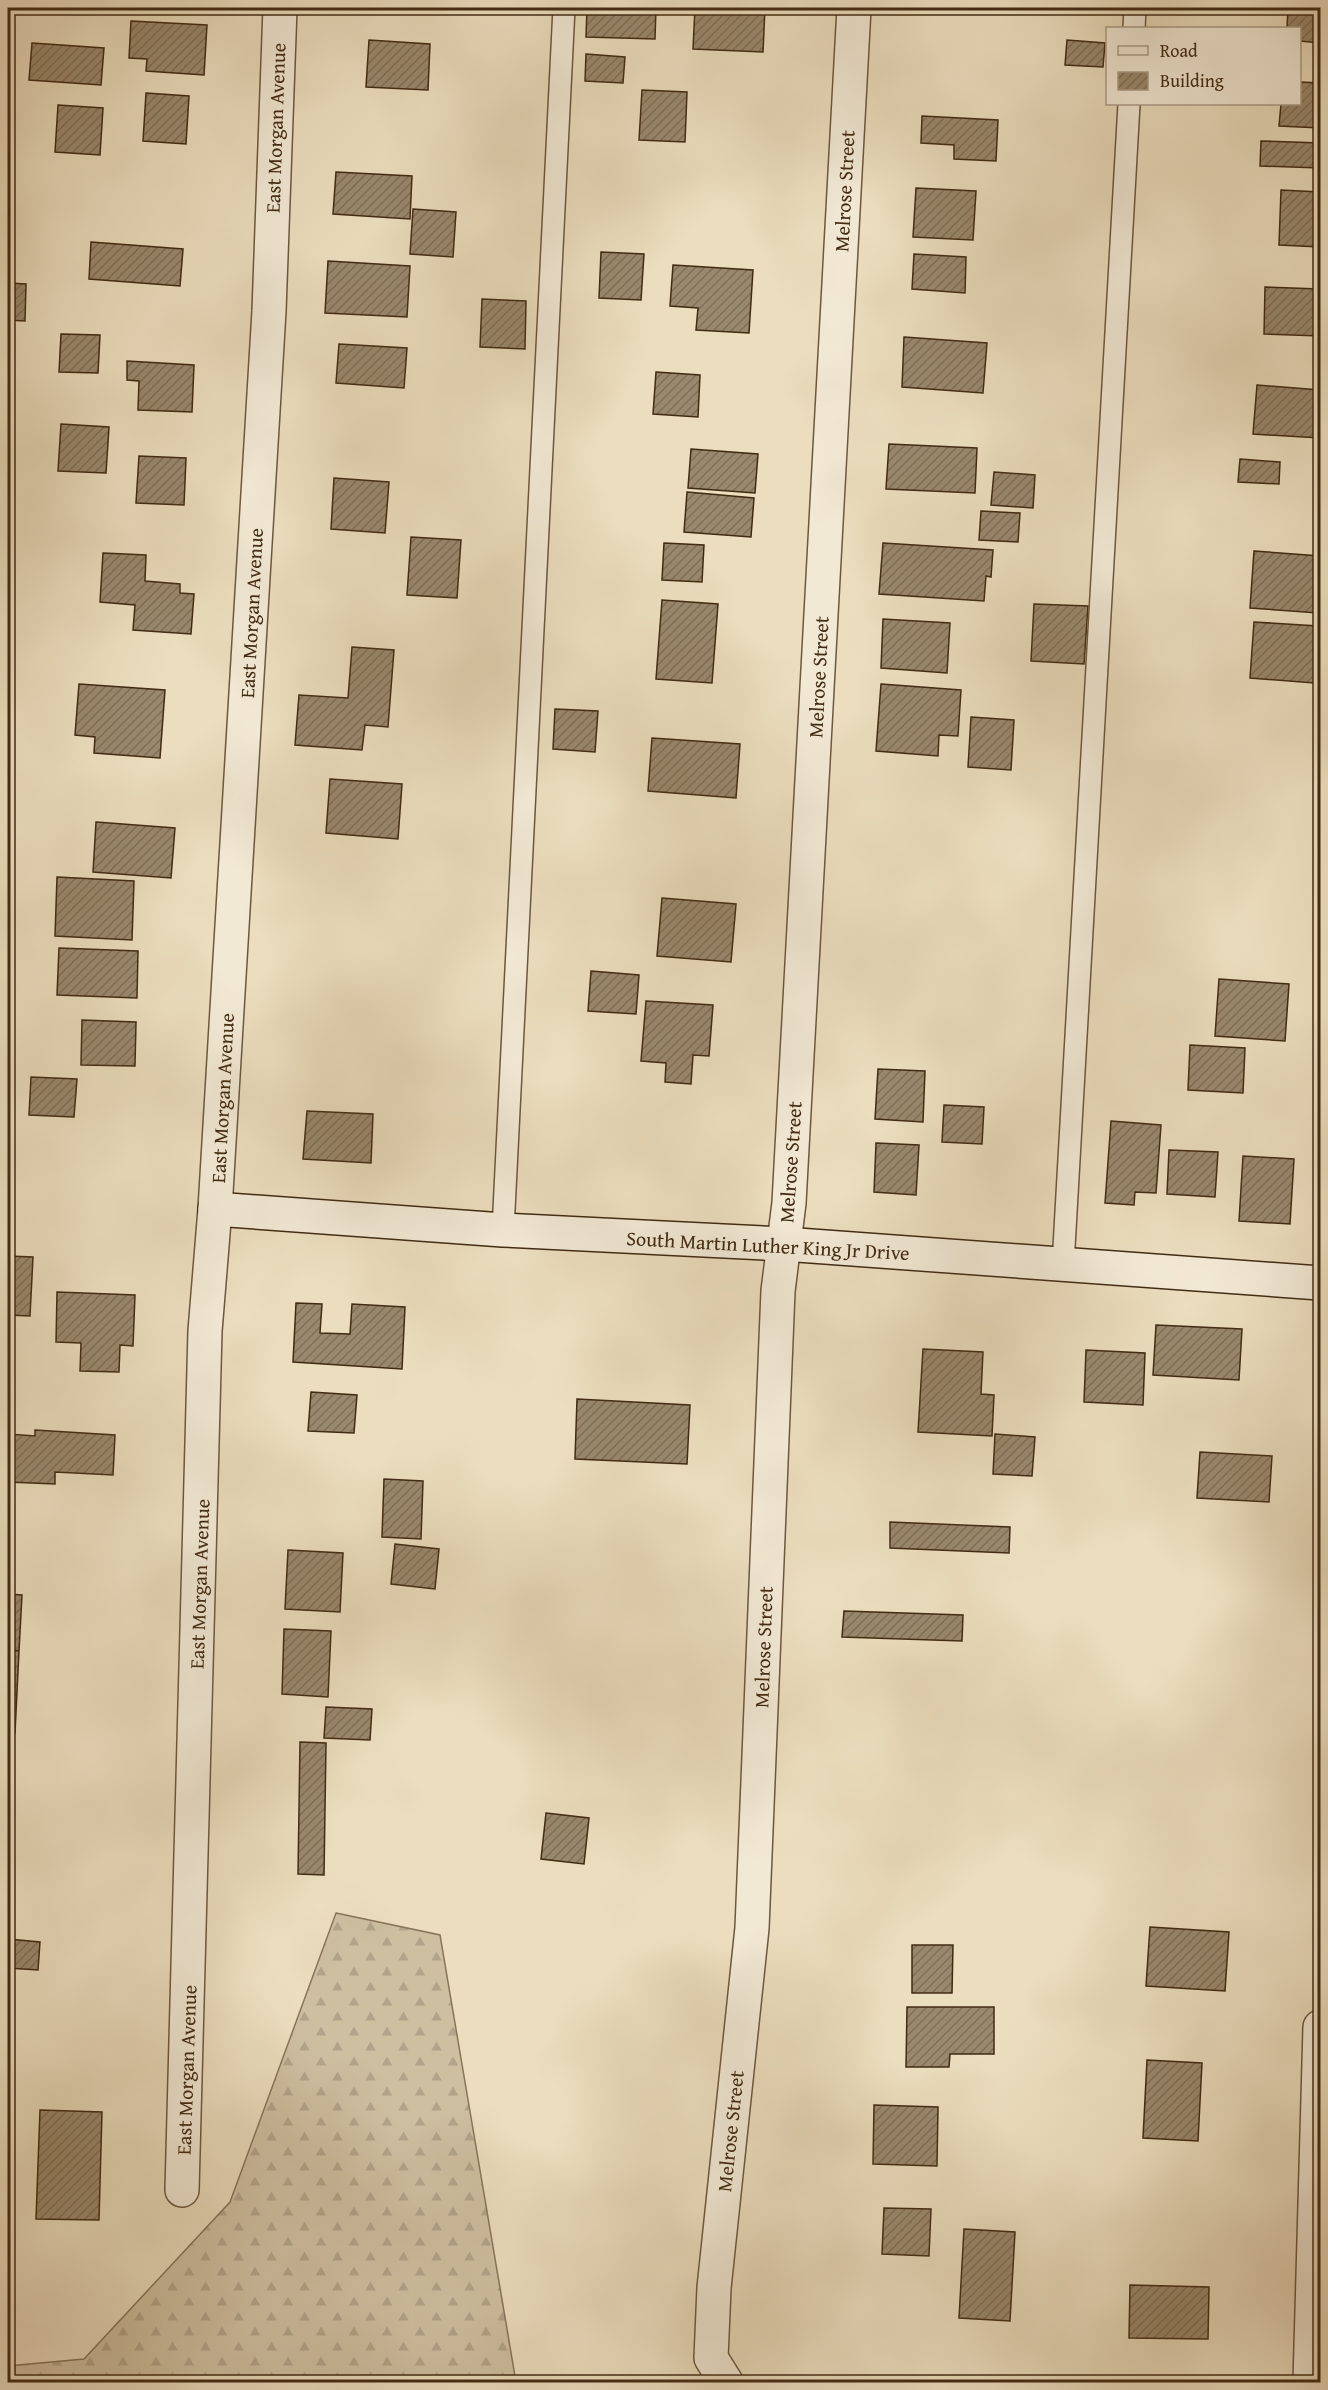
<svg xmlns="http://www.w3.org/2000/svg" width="1328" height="2390" viewBox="0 0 1328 2390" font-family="'Gentium Book Plus',serif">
<defs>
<pattern id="forest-firs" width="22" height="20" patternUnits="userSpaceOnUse" patternTransform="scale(1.5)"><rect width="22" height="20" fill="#cebfa1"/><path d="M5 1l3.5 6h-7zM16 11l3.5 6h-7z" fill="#b2a48a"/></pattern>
<pattern id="building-hatch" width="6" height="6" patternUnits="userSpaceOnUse" patternTransform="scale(1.5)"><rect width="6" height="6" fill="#99886c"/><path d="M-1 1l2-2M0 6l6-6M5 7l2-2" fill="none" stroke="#7e6f58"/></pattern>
</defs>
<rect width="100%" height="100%" fill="#ebddbe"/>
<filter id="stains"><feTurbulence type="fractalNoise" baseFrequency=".00333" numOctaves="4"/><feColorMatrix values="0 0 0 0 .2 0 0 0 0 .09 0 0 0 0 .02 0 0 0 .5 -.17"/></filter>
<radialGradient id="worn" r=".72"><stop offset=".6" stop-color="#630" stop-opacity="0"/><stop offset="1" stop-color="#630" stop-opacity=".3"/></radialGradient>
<path fill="url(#forest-firs)" stroke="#88755a" stroke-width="1.5" d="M336 1913 440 1935 516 2382H8V2366L84 2359 230 2202Z"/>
<path fill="url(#building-hatch)" stroke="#412b13" stroke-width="1.5" d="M587 8H656L655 39 586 37Z
M695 8H765L763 52 693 49Z
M1288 8H1320V43L1300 41V28H1287Z
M131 21 207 25 204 75 146 71 147 59 129 58Z
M369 40 430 44 428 90 366 87Z
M1067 40 1105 43 1103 67 1065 65Z
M32 43 104 48 101 85 29 80Z
M586 54 625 57 623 83 585 81Z
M1300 82 1320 83V128L1279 126 1281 104H1300Z
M642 90 687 92 685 142 639 140Z
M146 93 189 96 186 144 143 141Z
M58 105 103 108 100 155 55 152Z
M922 116 998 120 996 161 954 159V145L921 143Z
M1261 141 1320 143V168L1260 166Z
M336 172 412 176 410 219 333 214Z
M916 188 976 191 973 240 913 237Z
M1281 190 1320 192V247L1279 245Z
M413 209 456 212 453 257 410 254Z
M91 242 183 249 180 286 89 279Z
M601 252 644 254 641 300 599 298Z
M914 254 966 257 965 293 912 289Z
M328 261 410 266 407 317 325 313Z
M673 265 753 270 749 333 696 330 698 308 670 306Z
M8 283 26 284 25 321 8 320Z
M1265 287 1320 289V336L1264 334Z
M482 299 526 301 525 349 480 347Z
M61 334 100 335 98 373 59 372Z
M904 337 987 343 983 393 902 387Z
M339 344 407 348 404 388 336 383Z
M127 361 194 365 192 412 138 410 139 381 127 380Z
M656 372 700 375 698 417 653 414Z
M1257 385 1320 390V438L1253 434Z
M61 424 109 427 106 473 58 471Z
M889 444 977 448 975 493 886 489Z
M691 449 758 454 755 493 688 488Z
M139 456 186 458 184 505 136 503Z
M1240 459 1280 462 1279 484 1238 482Z
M994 472 1035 475 1033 508 991 505Z
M334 478 389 482 385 533 331 529Z
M687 492 754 498 751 537 684 532Z
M981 511 1020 513 1018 542 979 540Z
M411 537 461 540 457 598 407 595Z
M664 543 704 545 702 582 662 580Z
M883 543 993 550 991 577 986 576 984 601 879 594Z
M1254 551 1320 556 1318 613 1250 608Z
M103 553 146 555 145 581 180 584V593L194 594 191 634 133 630 135 605 100 602Z
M662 600 718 604 712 683 656 679Z
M1034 604 1088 606 1084 664 1031 661Z
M883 619 950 623 947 673 881 668Z
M1254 622 1318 626 1314 683 1250 678Z
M352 647 394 650 388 727 365 725 362 750 295 745 299 695 348 698Z
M79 684 165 690 160 758 94 753 95 737 75 735Z
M881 684 961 690 958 736 939 735 938 756 876 751Z
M555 709 598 711 595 752 553 749Z
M971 717 1014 720 1011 770 968 767Z
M652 738 740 744 736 798 648 791Z
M330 779 402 784 398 839 326 833Z
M96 822 175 828 171 878 93 872Z
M57 877 134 881 132 940 55 936Z
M662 898 736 904 731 962 657 956Z
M59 948 138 951 137 998 57 995Z
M591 971 639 975 636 1014 588 1011Z
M1219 979 1289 984 1285 1041 1215 1036Z
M646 1001 713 1005 709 1056 693 1055 691 1084 665 1082 666 1063 641 1061Z
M82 1020 136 1022 135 1066 81 1065Z
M1190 1045 1245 1048 1243 1093 1188 1090Z
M878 1069 925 1071 923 1122 875 1119Z
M31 1077 77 1079 74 1117 29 1115Z
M944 1105 984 1107 982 1144 942 1142Z
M307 1111 373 1114 371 1163 303 1159Z
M1111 1121 1161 1125 1156 1193 1135 1192 1134 1205 1105 1203Z
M876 1143 919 1145 916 1195 874 1192Z
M1169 1150 1218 1152 1215 1197 1167 1194Z
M1243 1156 1294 1159 1290 1224 1239 1221Z
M8 1256 33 1257 30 1316 8 1315Z
M57 1292 135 1295 133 1346 120 1345 119 1372 80 1371 81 1343 56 1342Z
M296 1303 322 1304 320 1333 350 1334 352 1304 405 1307 402 1369 293 1362Z
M1156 1325 1242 1329 1239 1380 1153 1375Z
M923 1349 983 1352 981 1394 994 1395 992 1436 918 1432Z
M1086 1350 1145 1353 1143 1405 1084 1402Z
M311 1392 357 1395 354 1433 308 1431Z
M577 1399 690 1405 687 1464 575 1459Z
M35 1430 115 1435 113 1475 55 1472V1484L8 1482V1434L35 1436Z
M995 1434 1035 1437 1032 1476 993 1474Z
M1200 1452 1272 1456 1269 1502 1197 1498Z
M384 1479 423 1481 421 1539 382 1537Z
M890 1522 1010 1527 1009 1553 890 1548Z
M395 1544 439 1549 435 1589 391 1584Z
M288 1550 343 1553 340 1612 285 1609Z
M8 1594 22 1595 19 1651 8 1650Z
M844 1611 963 1615 962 1641 842 1637Z
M284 1629 331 1631 328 1697 282 1694Z
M8 1650 19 1651 15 1733H8Z
M326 1707 372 1709 370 1740 324 1738Z
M300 1742 326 1743 324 1875 298 1874Z
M546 1813 589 1818 584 1864 541 1859Z
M1150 1927 1229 1932 1225 1991 1146 1986Z
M8 1939 40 1942 38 1970 8 1968Z
M912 1945H953L952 1993H912Z
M907 2007H994V2054H950L949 2067H906Z
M1147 2060 1202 2063 1198 2141 1143 2138Z
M874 2105 938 2107 937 2166 873 2164Z
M40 2110 102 2112 99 2220 36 2219Z
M884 2208 931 2209 929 2256 882 2254Z
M964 2229 1015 2232 1010 2321 959 2318Z
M1130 2285 1209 2287 1208 2339 1129 2338Z"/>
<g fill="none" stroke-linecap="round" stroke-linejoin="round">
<g stroke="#6c583e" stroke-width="24">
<path id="lane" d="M1134 28 1135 8
M503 1230 564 8
M1063 1265 1129 104"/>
</g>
<g stroke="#6c583e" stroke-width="36">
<path id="street" d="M182 2190 205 1331 215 1209 269 311 280 8
M726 2382 711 2358 714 2288 752 1928 778 1291 789 1203 854 8
M1310 2382 1320 2027"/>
</g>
<g stroke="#412b13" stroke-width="36">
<path id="secondary" d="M215 1209 503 1230 784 1244 1320 1283"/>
</g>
<use href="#lane" stroke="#f2e9d5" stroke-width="21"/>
<use href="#street" stroke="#f2e9d5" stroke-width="33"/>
<use href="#secondary" stroke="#f2e9d5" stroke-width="33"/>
</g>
<g text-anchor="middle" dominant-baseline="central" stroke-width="4.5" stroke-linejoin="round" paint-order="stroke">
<g font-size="20" fill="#412b13" stroke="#f2e9d5">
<text transform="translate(275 128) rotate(-88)">East Morgan Avenue</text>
<text transform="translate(844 191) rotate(-87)">Melrose Street</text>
<text transform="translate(251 613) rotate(-87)">East Morgan Avenue</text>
<text transform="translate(818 677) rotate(-87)">Melrose Street</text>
<text transform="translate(222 1098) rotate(-87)">East Morgan Avenue</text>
<text transform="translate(790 1162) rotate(-86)">Melrose Street</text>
<text transform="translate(768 1245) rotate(3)">South Martin Luther King Jr Drive</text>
<text transform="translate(199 1584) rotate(-88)">East Morgan Avenue</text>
<text transform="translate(763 1647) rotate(-88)">Melrose Street</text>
<text transform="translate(186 2070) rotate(-88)">East Morgan Avenue</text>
<text transform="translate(730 2131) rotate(-84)">Melrose Street</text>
</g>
</g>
<rect width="1328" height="2390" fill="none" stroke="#ebddbe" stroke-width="30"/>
<rect x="9" y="9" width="1310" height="2372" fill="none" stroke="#412b13" stroke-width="3"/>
<rect x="15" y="15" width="1298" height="2360" fill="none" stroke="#412b13" stroke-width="1.5"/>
<rect x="1106" y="27" width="195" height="78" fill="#f2e9d5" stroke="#ab9d87" stroke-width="1.5"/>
<rect x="1118" y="46" width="30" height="9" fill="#f2e9d5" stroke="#ab9d87" stroke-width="1.5"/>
<text x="1160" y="57" font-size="18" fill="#412b13">Road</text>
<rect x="1118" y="72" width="30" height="18" fill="url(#building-hatch)" stroke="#ab9d87" stroke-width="1.5"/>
<text x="1160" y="87" font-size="18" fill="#412b13">Building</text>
<rect width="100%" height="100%" filter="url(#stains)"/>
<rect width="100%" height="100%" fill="url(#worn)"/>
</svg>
